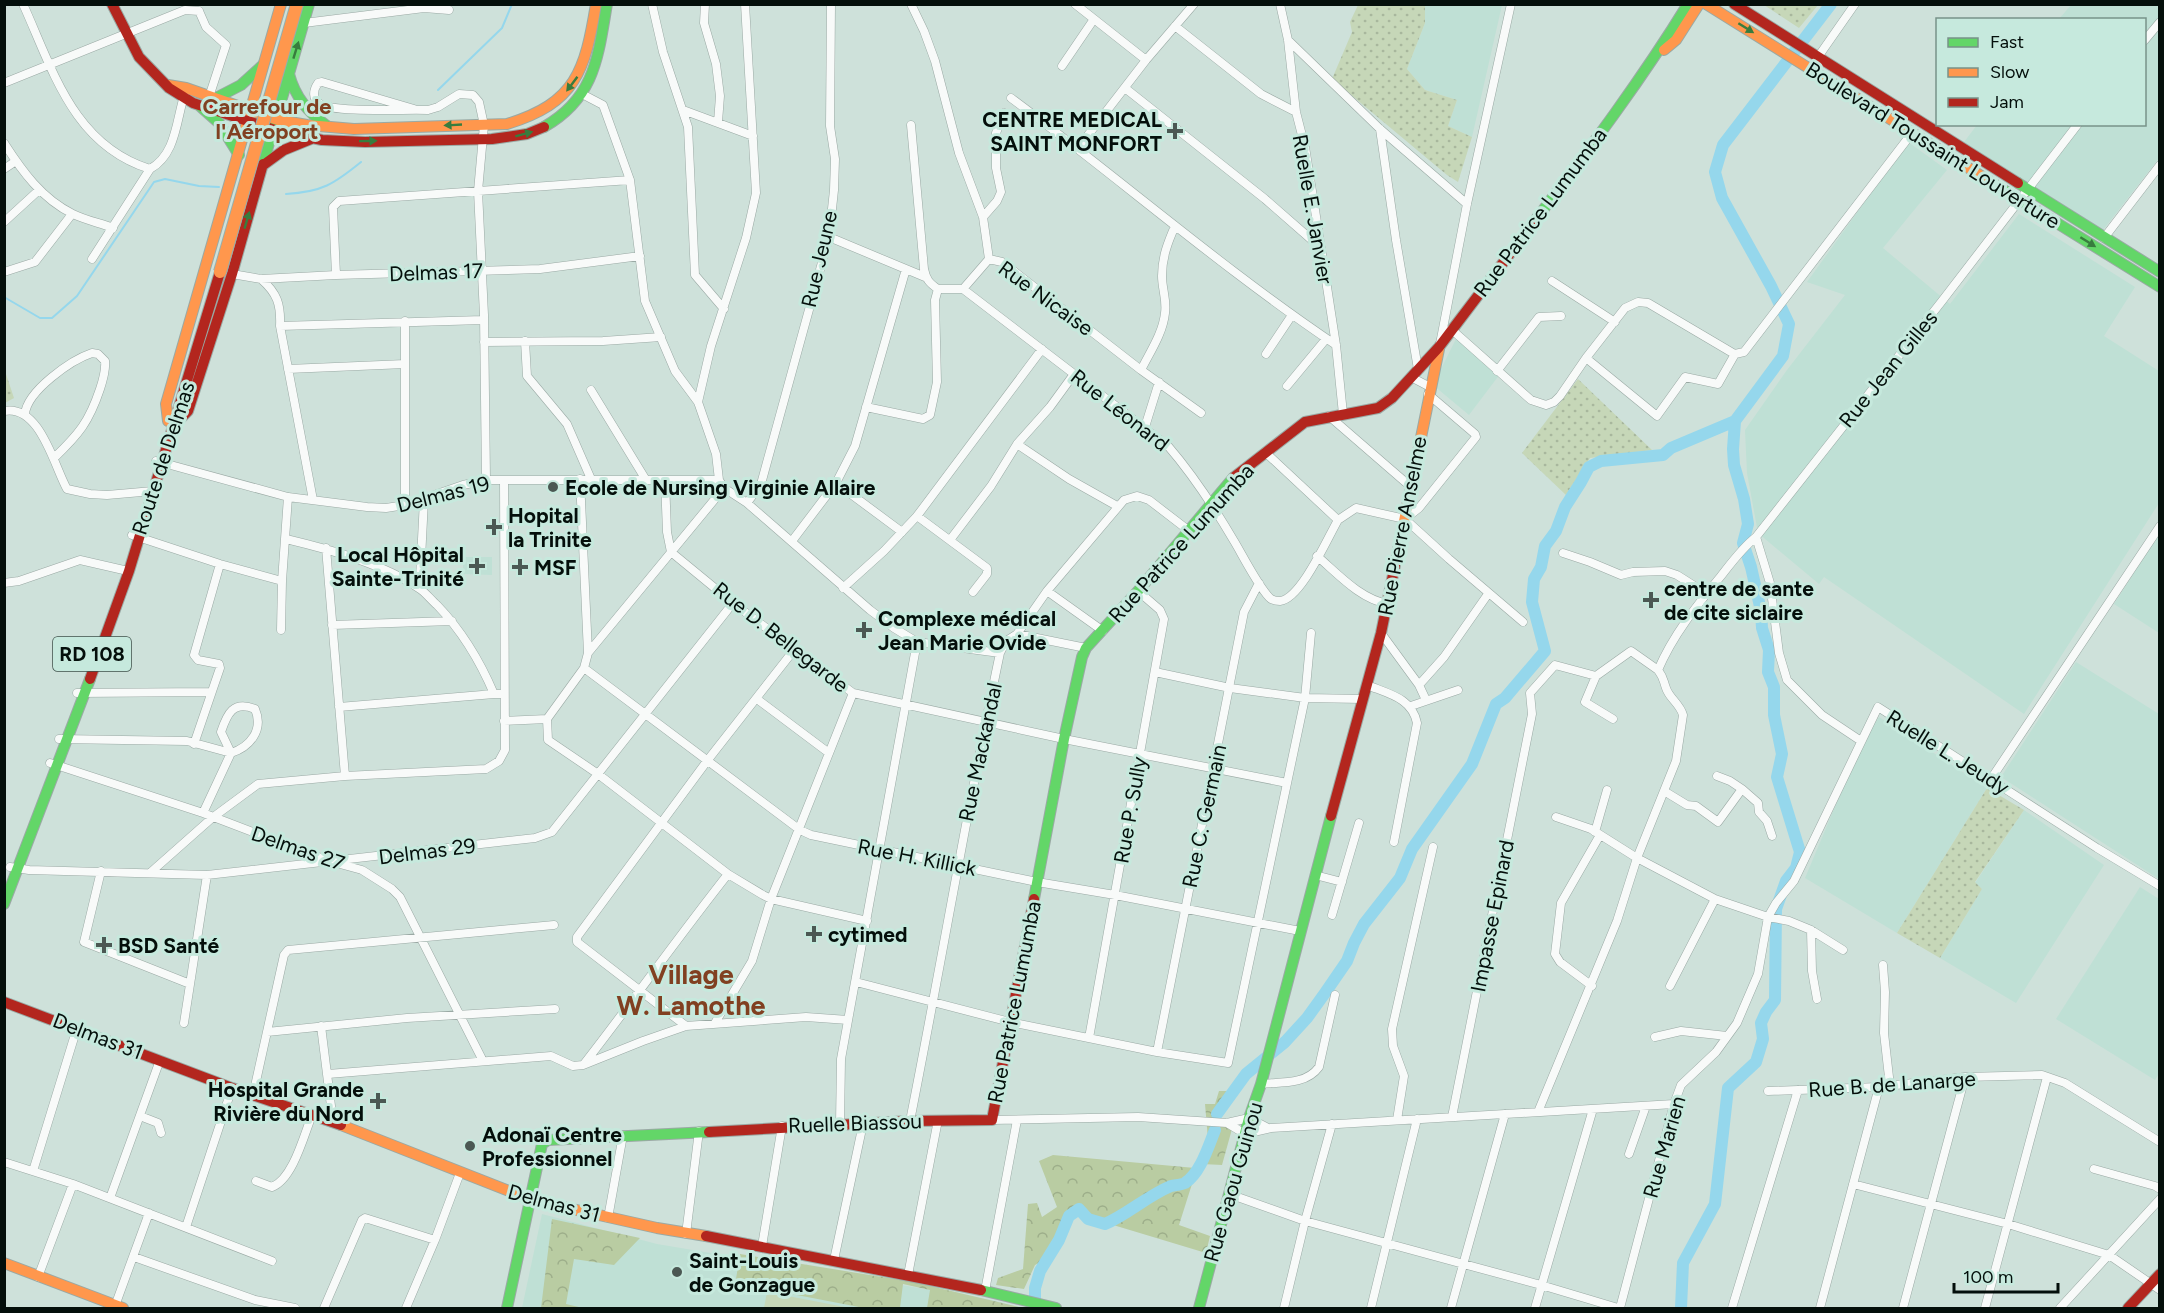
<svg xmlns="http://www.w3.org/2000/svg" width="2164" height="1313" viewBox="0 0 2164 1313" font-family="Figtree,sans-serif">
<defs>
<pattern id="grass-dots" width="8" height="8" patternUnits="userSpaceOnUse" patternTransform="scale(1.5)"><rect width="8" height="8" fill="#c6d7b8"/><path d="M2 2h.1M6 6h.1" fill="none" stroke="#a8b79d" stroke-width="1.8" stroke-linecap="round"/></pattern>
<pattern id="forest-crowns" width="20" height="18" patternUnits="userSpaceOnUse" patternTransform="scale(1.5)"><rect width="20" height="18" fill="#b9cca2"/><path d="M2 6a3 3 0 1 1 6 0M12 15a3 3 0 1 1 6 0" fill="none" stroke="#9dae8a"/></pattern>
</defs>
<rect width="100%" height="100%" fill="#cee1da"/>
<path fill="#bfe0d5" d="M1425 5H1502L1472 137 1448 126 1457 100 1425 90 1407 69 1425 23Z
M2071 5H2159V158L2103 230 1964 142 1977 125 2144 124V20L2059 19Z
M1908 142 1947 170 1883 248 1950 304 2019 214 2135 287 2104 336 2159 371V503L2024 714 1824 577 1819 584 1758 533 1747 473 1745 430 1787 370 1845 295 1807 282Z
M1456 339 1500 374 1469 415 1433 385Z
M2159 534V633L2114 604Z
M463 557H492V575L463 574Z
M2076 662 2159 714V879L2001 777Z
M1879 717 1987 788 1897 933 1805 878 1863 740Z
M2024 810 2104 865 2016 1003 1940 958 1982 889 1975 883Z
M2140 887 2159 899 2160 1072 2155 1080 2056 1019Z
M542 1214 657 1244 991 1300 1022 1308H522Z"/>
<path fill="url(#grass-dots)" d="M1358 5H1425V23L1407 69 1425 90 1457 100 1448 126 1472 137 1458 182 1447 175 1332 79 1352 32 1350 22Z
M1764 5H1818L1799 28Z
M5 371 14 398 5 403H4Z
M1578 379 1652 450 1590 458 1566 495 1522 453Z
M1987 788 2024 810 1975 882 1982 889 1940 958 1897 933Z"/>
<path fill="url(#forest-crowns)" d="M1219 1091H1228L1217 1123 1232 1129 1222 1165 1202 1164 1192 1184 1179 1225 1210 1236 1206 1253 1090 1218 1080 1206 1068 1212 1057 1239 1046 1259 1035 1265 1024 1289 996 1285 998 1278 1023 1269 1028 1204 1037 1203 1042 1217 1057 1207 1039 1161 1053 1155 1195 1168 1208 1139 1205 1104H1215Z
M552 1219 640 1238 614 1265 574 1259 566 1304 583 1308H541Z
M740 1254 913 1282 1023 1308H927L930 1290 903 1284 900 1308H864L751 1286 736 1279Z"/>
<path fill="#c6d7b8" d="M767 1292 850 1308H764Z"/>
<g fill="none" stroke-linecap="round" stroke-linejoin="round">
<path stroke="#95d7ec" stroke-width="2" d="M438 90 502 28 512 4
M286 194C322 192 334 184 361 162
M4 297 40 318H52L77 296 154 182 165 179 199 186 219 187"/>
<path stroke="#95d7ec" stroke-width="12" d="M1217 1114 1246 1074 1285 1042 1307 1018 1325 993 1347 961 1354 943 1364 924 1400 878 1412 849 1472 764 1496 704 1505 698 1545 651 1532 602 1534 579 1541 567 1545 546 1556 531 1565 507 1581 482 1589 467 1601 461 1663 455 1671 448 1735 421
M1035 1308V1288L1040 1271 1059 1240 1069 1216 1079 1209 1088 1219 1105 1224C1128 1214 1147 1196 1171 1186 1175 1185 1181 1185 1185 1183 1201 1172 1208 1147 1215 1130
M1681 1308 1683 1263 1715 1204 1728 1088 1756 1062 1763 1039 1761 1023 1766 1012 1775 1000 1776 909 1786 881 1796 868 1800 852 1777 777 1782 754 1774 715V687L1768 672 1769 650 1762 628 1761 611 1751 567 1743 543 1748 524 1744 499 1734 465 1733 449 1735 421 1783 356 1789 324 1771 286 1722 198 1715 172 1723 145 1831 4"/>
<g stroke="#9aa9a4" stroke-width="9">
<path id="street" d="M23 4C53 70 73 145 150 169
M652 4 663 52 688 127 695 275 724 309
M705 4 704 23 716 64 720 96 718 122
M911 4 924 31 935 61 959 153 983 217 989 259 1002 262 1141 370 1201 413
M1075 4 1146 60
M1280 4 1288 40 1296 112 1305 147 1321 248 1336 345 1343 414
M199 11 206 27 226 45 209 97
M304 23 424 8 449 10
M1175 26 1261 94 1296 112
M1288 40 1380 129 1467 204
M2144 41 2160 22
M1818 57 1855 4
M1062 66 1094 19
M4 83 185 10 199 11
M1125 88 1265 199 1321 248
M582 94 603 105 630 180 645 301 675 371 698 402 716 454 719 480 724 488 747 503 870 610 894 628 917 642 1000 653
M1011 98C1120 179 1223 269 1336 345
M414 109 322 82 318 83C313 90 312 99 320 104 336 113 405 109 428 110L438 107 459 94 473 95 479 102 484 125 478 191 484 315 486 480
M683 110 753 136
M1380 129 1396 240 1418 369
M4 143C22 171 42 199 73 214 85 220 100 223 113 228
M1078 148 1146 60 1194 4
M4 169 16 161
M983 217 997 201 1001 192 996 168V133L1004 113
M4 222 39 190
M829 237 925 277
M2104 238 2160 165
M92 259 150 169C177 154 176 119 185 93
M4 272 35 262 72 214
M232 274 261 279 336 275 540 269 640 256
M336 275 333 207 339 201 630 180
M261 279C277 293 281 304 280 326L313 500
M1552 281 1615 322
M938 289H963L1168 446C1193 475 1214 507 1234 541 1242 554 1260 590 1271 599 1273 600 1277 601 1280 601 1301 599 1328 537 1338 520
M963 289 989 259
M405 321V505
M280 326 483 320
M1451 329 1531 400 1546 405 1554 402 1560 396 1586 358 1625 308 1638 302 1648 303 1731 352 1735 354 1744 352 1912 133
M525 341 527 376 567 424 591 479
M484 342 603 341 661 337
M1440 344 1467 204 1511 4
M1266 354 1292 315
M1586 358 1657 416 1685 377 1718 384 1735 354
M288 369 405 364
M1141 370C1150 352 1163 333 1165 313 1167 300 1162 289 1162 276 1162 257 1168 242 1175 226
M1497 371 1539 317 1561 316
M1411 377 1430 387
M1287 386 1326 339
M591 390 646 480
M698 402 711 346 746 238 756 193 745 4
M866 407 923 419 930 415 937 382 935 300 938 289C929 283 926 279 924 269L911 125
M4 411C40 404 54 466 67 489L90 494 107 495 153 491
M25 414C27 391 71 360 92 353L98 354 105 361C106 370 103 380 100 389 89 422 79 434 54 458
M1329 416 1411 487
M1145 427 1159 382
M1017 444 1069 479 1117 506
M1265 452 1338 520 1356 508 1405 519 1419 508 1476 437 1475 434 1428 394
M156 461 288 497 367 507 386 508 405 505 463 485 486 480H719
M580 479 588 653
M665 480 667 532 671 552 733 603 853 693 1064 739 1287 783
M836 483 902 532
M747 503 761 484 829 237 834 190 835 159 830 126 831 4
M917 516 987 568V574L973 592
M1405 519 1449 559 1523 622
M132 535 220 564 282 581
M1756 537 1770 583 1779 653 1787 680 1822 715 1861 741
M286 539C328 549 384 564 420 589 426 593 431 600 437 605 462 631 480 661 494 694H503
M950 540 991 486 1017 444 1050 407 1074 374
M792 541 836 483 855 446 906 269
M326 548 345 776
M1563 553 1590 562 1621 575 1633 572 1665 571 1677 575 1707 594
M1317 556C1338 574 1360 599 1388 604
M4 583 19 581 80 560 128 571
M843 588 884 551 917 516 1042 349
M421 589 420 578 424 500
M1047 591 1103 631
M332 625 452 621
M281 630 282 581 288 497
M1381 633 1419 685 1426 700
M1017 634 1086 648
M584 668 800 830 811 835 1037 882 1115 895 1300 931
M1155 672 1230 688 1305 698 1363 699
M1596 676 1585 702 1613 719
M1367 685C1389 694 1412 698 1417 723L1394 842
M1419 685 1444 657 1488 594
M77 693 211 692
M757 699 829 753
M1411 706 1458 690
M339 707 494 694
M547 719 548 740 598 774 728 874 763 895 771 899 867 921
M547 719 584 668 588 653 724 488
M504 721 547 719
M59 739 187 741 231 753
M194 744 220 668 219 664 198 660 194 655 220 564
M50 763 203 813 329 861 362 870 392 889 400 897 483 1061
M1717 776 1730 781 1742 789
M1991 779 2160 526
M1664 791 1687 805 1696 806 1718 822 1742 789 1758 803 1759 812 1767 821 1772 836
M203 813 231 753C250 747 264 730 255 709 233 700 227 714 221 732L231 753
M1556 817 1591 829 1637 858 1715 899 1768 917 1789 921 1811 930 1843 950
M1595 832 1607 790
M10 867 29 870 207 875 535 838 552 832 733 603
M101 871 84 942 190 984
M151 872 212 818 258 784 345 776 486 769 499 761 505 750 504 480
M1315 875 1342 882
M1332 915 1359 823
M1811 930 1812 971 1817 999
M1883 965 1885 992 1884 1033 1890 1086
M856 982 1010 1022 1157 1052 1228 1063 1305 698 1311 633
M1592 986 1560 962 1555 954 1561 903 1600 835
M1670 986 1715 899
M184 1023 207 875
M715 1023 752 961 771 899 853 693
M321 1026 333 1122
M686 1026 577 942V937L707 761 794 650
M267 1032 407 1018 555 1009
M1655 1037 1681 1031 1727 1036
M1089 1038 1164 619 1160 610 1138 591
M1157 1052 1244 612 1259 583
M584 1064C633 1001 679 936 728 874
M328 1074 551 1056 573 1066 583 1065 643 1041 686 1026 806 1017 848 1020
M1261 1084C1281 1082 1306 1085 1319 1067L1335 995
M1768 1091 1879 1087 1965 1077 2042 1075 2065 1083 2160 1142
M253 1095 284 955 288 950 554 925
M1538 1112 1617 921 1637 858 1676 761 1683 715C1680 704 1669 698 1666 688 1663 680 1664 678 1658 670 1673 635 1697 605 1721 576 1732 562 1742 548 1756 537L1942 301 2078 124
M140 1116 158 1123 161 1133
M1452 1117 1532 714 1530 693 1555 665 1596 676 1631 651 1658 670
M992 1120 1138 1117 1227 1123 1249 1118 1268 1128
M1397 1120 1404 1076 1393 1046 1392 1029 1433 847
M910 1121C941 965 967 809 1000 653L1006 641 1017 634 1047 591 1124 500 1137 496 1149 500 1188 530
M1227 1123 1245 1134 1271 1128 1674 1104
M840 1124 841 1059 917 642
M1629 1154 1646 1106
M4 1162 73 1184 272 1261
M2094 1169 2155 1186 2160 1189
M33 1171 77 1028
M256 1181 272 1187C293 1179 304 1135 312 1115
M1853 1184 2008 1224 2109 1255 2160 1290
M1229 1194 1305 1221 1541 1285 1618 1308
M110 1198 160 1060
M608 1218 623 1135
M186 1227 232 1088
M686 1234 699 1131
M762 1246 782 1126
M134 1257 255 1300 295 1308
M834 1260 863 1124
M908 1275 938 1120
M38 1277 73 1184
M985 1291 1017 1120
M115 1306 149 1213
M324 1308 362 1220 365 1218 435 1240
M406 1308 435 1240 460 1173
M1284 1308 1305 1221 1332 1124
M1371 1308 1417 1119
M1451 1308 1505 1114
M1535 1308 1593 1109
M1620 1308 1674 1104 1681 1085 1716 1052 1737 1023 1758 974 1768 917 1776 903 1794 881 1878 707 2097 848 2160 886
M1732 1308 1798 1090
M1820 1308 1879 1087
M1903 1308 1965 1077
M1985 1308 2047 1077
M2060 1308 2160 1199"/>
</g>
<g stroke="#9aa9a4" stroke-width="12">
<path id="fast" d="M289 74C295 97 308 112 327 126
M214 99 241 85 263 65
M201 107 219 123 239 155
M544 127C595 98 598 57 607 4
M263 164 309 4
M2018 183 2160 272
M1999 187 2160 287
M1537 218C1590 148 1642 79 1688 4
M1034 899 1064 739 1082 657 1086 648 1138 591 1233 478
M4 904 90 679
M981 1290 1056 1308
M507 1308 542 1144 548 1140 709 1132
M1199 1308 1249 1118 1261 1084 1331 816"/>
</g>
<g stroke="#9aa9a4" stroke-width="12">
<path id="slow" d="M1706 4 1999 187
M1664 50 1676 40 1699 4
M168 85 186 88 278 120 307 125 354 129 507 124C576 103 585 71 596 4
M168 421 166 404 281 4
M1402 531 1439 349
M341 1125 532 1200 657 1228 706 1236
M4 1263 123 1308"/>
</g>
<g stroke="#9aa9a4" stroke-width="12">
<path id="jam" d="M112 4 139 57 169 88 193 103 278 131 322 140 365 142 492 139 527 134 544 127
M1734 4 2018 183
M262 166 284 150 311 139
M177 422 188 411 232 274 263 164
M1233 478 1305 422 1378 408 1392 398 1439 347 1537 218
M90 679 129 571 220 272
M1331 816 1381 633 1402 531
M4 1002 232 1088 341 1125
M709 1132 910 1121 992 1120 1034 899
M706 1236 981 1290
M2128 1308 2160 1274"/>
</g>
<use href="#street" stroke="#f8faf9" stroke-width="8"/>
<use href="#fast" stroke="#63d668" stroke-width="10"/>
<use href="#slow" stroke="#ff974d" stroke-width="10"/>
<use href="#jam" stroke="#b3261e" stroke-width="10"/>
<g stroke="#98aeab" stroke-width="14" stroke-linecap="butt">
<path id="slow-bridge" d="M220 272 297 4"/>
</g>
<use href="#slow-bridge" stroke="#ff974d" stroke-width="12"/>
</g>
<defs><path id="oneway-solid" d="M-6-.8H1V-3.2L6.5 0L1 3.2V.8H-6Z" transform="scale(1.5)"/></defs>
<g fill="#387c3e">
<use href="#oneway-solid" transform="translate(1746 28) rotate(32)"/>
<use href="#oneway-solid" transform="translate(296 50) rotate(-73)"/>
<use href="#oneway-solid" transform="translate(572 84) rotate(127)"/>
<use href="#oneway-solid" transform="translate(453 125) rotate(177)"/>
<use href="#oneway-solid" transform="translate(524 134) rotate(-15)"/>
<use href="#oneway-solid" transform="translate(368 141) rotate(-1)"/>
<use href="#oneway-solid" transform="translate(247 220) rotate(-74)"/>
<use href="#oneway-solid" transform="translate(2088 242) rotate(32)"/>
</g>
<g fill="#4b5853" stroke="#c6e9dd" stroke-width="2">
<path d="M1172 122h6v6h6v6h-6v6h-6v-6h-6v-6h6z"/>
<circle cx="553" cy="487" r="6"/>
<path d="M491 518h6v6h6v6h-6v6h-6v-6h-6v-6h6z"/>
<path d="M474 557h6v6h6v6h-6v6h-6v-6h-6v-6h6z"/>
<path d="M517 558h6v6h6v6h-6v6h-6v-6h-6v-6h6z"/>
<path d="M1648 591h6v6h6v6h-6v6h-6v-6h-6v-6h6z"/>
<path d="M861 621h6v6h6v6h-6v6h-6v-6h-6v-6h6z"/>
<path d="M811 925h6v6h6v6h-6v6h-6v-6h-6v-6h6z"/>
<path d="M101 936h6v6h6v6h-6v6h-6v-6h-6v-6h6z"/>
<path d="M375 1092h6v6h6v6h-6v6h-6v-6h-6v-6h6z"/>
<circle cx="470" cy="1146" r="6"/>
<circle cx="677" cy="1272" r="6"/>
</g>
<g text-anchor="middle" dominant-baseline="central" stroke-width="6" stroke-linejoin="round" paint-order="stroke">
<rect fill="#c6e9dd" stroke="#3e504a" stroke-width="1.5" x="53" y="637" width="78" height="34" rx="4.5"/>
<g font-size="20" font-weight="bold" fill="#040f0b">
<text x="92" y="654">RD 108</text>
</g>
<g font-size="21" font-weight="bold" fill="#040f0b" stroke="#c6e9dd" text-anchor="start">
<text x="1162" y="119" text-anchor="end">CENTRE MEDICAL<tspan x="1162" dy="24">SAINT MONFORT</tspan></text>
<text x="565" y="487">Ecole de Nursing Virginie Allaire</text>
<text x="508" y="515">Hopital<tspan x="508" dy="24">la Trinite</tspan></text>
<text x="464" y="554" text-anchor="end">Local Hôpital<tspan x="464" dy="24">Sainte-Trinité</tspan></text>
<text x="534" y="567">MSF</text>
<text x="1664" y="588">centre de sante<tspan x="1664" dy="24">de cite siclaire</tspan></text>
<text x="878" y="618">Complexe médical<tspan x="878" dy="24">Jean Marie Ovide</tspan></text>
<text x="828" y="934">cytimed</text>
<text x="118" y="945">BSD Santé</text>
<text x="364" y="1089" text-anchor="end">Hospital Grande<tspan x="364" dy="24">Rivière du Nord</tspan></text>
<text x="482" y="1134">Adonaï Centre<tspan x="482" dy="24">Professionnel</tspan></text>
<text x="689" y="1260">Saint-Louis<tspan x="689" dy="24">de Gonzague</tspan></text>
</g>
<g font-size="21" fill="#040f0b" stroke="#c6e9dd">
<text transform="translate(1933 145) rotate(32)">Boulevard Toussaint Louverture</text>
<text transform="translate(1313 209) rotate(80)">Ruelle E. Janvier</text>
<text transform="translate(1540 212) rotate(-53)">Rue Patrice Lumumba</text>
<text transform="translate(819 259) rotate(-77)">Rue Jeune</text>
<text transform="translate(436 272) rotate(-2)">Delmas 17</text>
<text transform="translate(1046 298) rotate(36)">Rue Nicaise</text>
<text transform="translate(1888 369) rotate(-51)">Rue Jean Gilles</text>
<text transform="translate(1120 410) rotate(38)">Rue Léonard</text>
<text transform="translate(163 458) rotate(-72)">Route de Delmas</text>
<text transform="translate(443 494) rotate(-14)">Delmas 19</text>
<text transform="translate(1402 526) rotate(-79)">Rue Pierre Anselme</text>
<text transform="translate(1181 543) rotate(-48)">Rue Patrice Lumumba</text>
<text transform="translate(781 637) rotate(38)">Rue D. Bellegarde</text>
<text transform="translate(980 752) rotate(-78)">Rue Mackandal</text>
<text transform="translate(1948 752) rotate(32)">Ruelle L. Jeudy</text>
<text transform="translate(1130 810) rotate(-80)">Rue P. Sully</text>
<text transform="translate(1204 816) rotate(-78)">Rue C. Germain</text>
<text transform="translate(298 848) rotate(19)">Delmas 27</text>
<text transform="translate(427 851) rotate(-7)">Delmas 29</text>
<text transform="translate(917 857) rotate(11)">Rue H. Killick</text>
<text transform="translate(1492 916) rotate(-79)">Impasse Epinard</text>
<text transform="translate(1014 1002) rotate(-79)">Rue Patrice Lumumba</text>
<text transform="translate(98 1036) rotate(21)">Delmas 31</text>
<text transform="translate(1892 1084) rotate(-4)">Rue B. de Lanarge</text>
<text transform="translate(855 1123) rotate(-2)">Ruelle Biassou</text>
<text transform="translate(1664 1147) rotate(-74)">Rue Marien</text>
<text transform="translate(1233 1182) rotate(-74)">Rue Gaou Guinou</text>
<text transform="translate(554 1203) rotate(15)">Delmas 31</text>
</g>
<g font-size="22" font-weight="bold" fill="#814021" stroke="#c6e9dd">
<text x="267" y="106">Carrefour de<tspan x="267" dy="25">l'Aéroport</tspan></text>
</g>
<g font-size="27" font-weight="bold" fill="#814021" stroke="#c6e9dd">
<text x="691" y="974">Village<tspan x="691" dy="31">W. Lamothe</tspan></text>
</g>
</g>
<rect width="2164" height="1313" fill="none" stroke="#040f0b" stroke-width="12"/>
<rect x="1936" y="18" width="210" height="108" fill="#c6e9dd" stroke="#789289" stroke-width="1.5"/>
<rect x="1948" y="38" width="30" height="9" fill="#63d668" stroke="#789289" stroke-width="1.5"/>
<text x="1990" y="48" font-size="18" fill="#040f0b">Fast</text>
<rect x="1948" y="68" width="30" height="9" fill="#ff974d" stroke="#789289" stroke-width="1.5"/>
<text x="1990" y="78" font-size="18" fill="#040f0b">Slow</text>
<rect x="1948" y="98" width="30" height="9" fill="#b3261e" stroke="#789289" stroke-width="1.5"/>
<text x="1990" y="108" font-size="18" fill="#040f0b">Jam</text>
<path d="M1954 1283v9h104v-9" fill="none" stroke="#040f0b" stroke-width="3"/>
<text x="1963" y="1283" font-size="18" fill="#040f0b" stroke="#c6e9dd" stroke-width="4.5" paint-order="stroke">100 m</text>
</svg>
